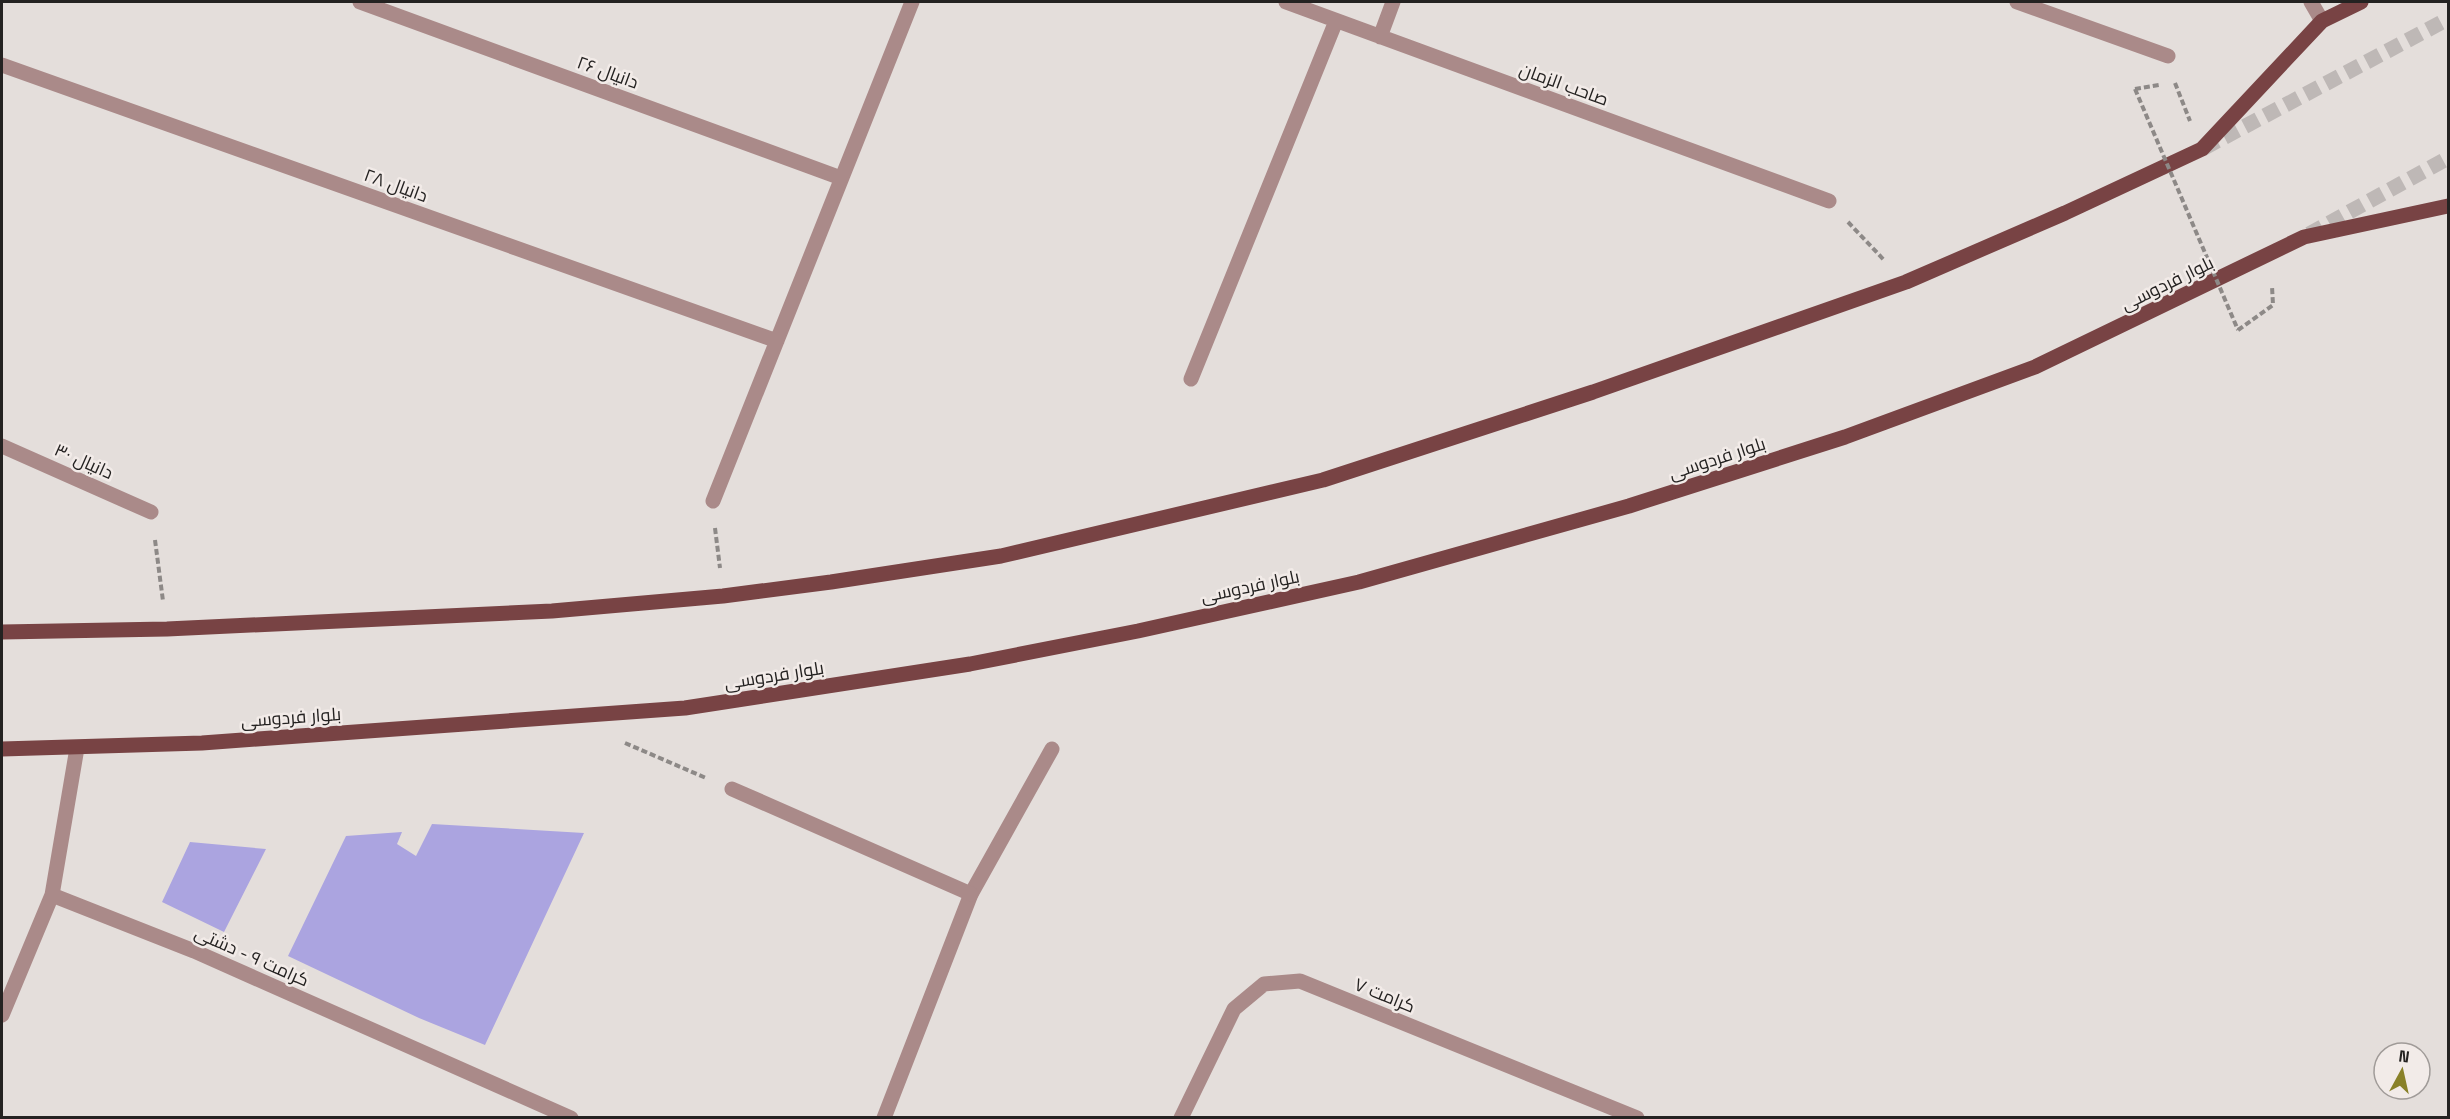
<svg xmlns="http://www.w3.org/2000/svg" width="2450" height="1119" viewBox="0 0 2450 1119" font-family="'Space Grotesk',Cairo,sans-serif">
<rect width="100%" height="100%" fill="#e4dedb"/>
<path fill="#aba4e0" d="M432 824 584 833 485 1045 419 1018 288 956 346 836 402 832 397 844 416 856Z
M190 842 266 849 224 932 162 902Z"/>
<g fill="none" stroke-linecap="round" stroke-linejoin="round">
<path stroke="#beb8b6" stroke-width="15" stroke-dasharray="15 8" stroke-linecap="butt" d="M2204 148 2448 19
M2309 234 2448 158"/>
<path stroke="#8d8987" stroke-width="4" stroke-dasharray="6 3" stroke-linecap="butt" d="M2175 83 2190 121
M2135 89 2159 85
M1848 222 1884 260
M2238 330 2273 305 2272 286
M715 528 720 568
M155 540 163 601
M625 743 706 778"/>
<path stroke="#aa8a89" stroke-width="15" d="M884 1118 971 894 1052 749"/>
<path stroke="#aa8a89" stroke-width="15" d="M360 2 841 178
M1286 2 1829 201
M2017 2 2168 56
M2311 2 2322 21
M1380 37 1393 2
M2 65 777 341
M1191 379 1336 21
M2 446 151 512
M713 501 912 2
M77 748 52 895 194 951 571 1118
M732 789 971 894
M2 1015 52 895
M1181 1118 1234 1009 1264 984 1300 981 1637 1118"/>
<path stroke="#784344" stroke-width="15" d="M2 632 167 629 552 611 723 596 831 582 1001 556 1323 480 1593 392 1906 282 2065 213 2202 149 2322 21 2361 2
M2 749 202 743 685 708 970 664 1138 631 1359 582 1629 506 1845 437 2035 367 2304 237 2448 206"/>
<path stroke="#8d8987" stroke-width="4" stroke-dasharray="6 3" stroke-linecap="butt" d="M2135 89 2238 330"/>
</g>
<g text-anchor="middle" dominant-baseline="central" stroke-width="5" stroke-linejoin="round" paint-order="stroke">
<g font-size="18" fill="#242221" stroke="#f2ebe8">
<text transform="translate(608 72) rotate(20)">دانیال ۲۶</text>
<text transform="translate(1564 84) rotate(20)">صاحب الزمان</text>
<text transform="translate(396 185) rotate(20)">دانیال ۲۸</text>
<text transform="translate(2167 283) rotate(-26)">بلوار فردوسی</text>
<text transform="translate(1717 458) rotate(-18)">بلوار فردوسی</text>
<text transform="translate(84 461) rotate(24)">دانیال ۳۰</text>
<text transform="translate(1250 586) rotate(-12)">بلوار فردوسی</text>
<text transform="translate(774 675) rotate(-9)">بلوار فردوسی</text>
<text transform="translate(291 717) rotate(-4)">بلوار فردوسی</text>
<text transform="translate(252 956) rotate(24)">کرامت ۹ - دشتی</text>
<text transform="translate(1385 995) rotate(22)">کرامت ۷</text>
</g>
</g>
<rect width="2450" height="1119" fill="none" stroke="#242221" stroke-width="6"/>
<g transform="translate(2402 1071) rotate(8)"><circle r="28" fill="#f2ebe8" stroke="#a09b98" stroke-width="1.5"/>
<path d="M0-4.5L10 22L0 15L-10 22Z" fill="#898128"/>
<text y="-9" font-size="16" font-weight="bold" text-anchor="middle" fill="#242221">N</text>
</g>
</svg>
